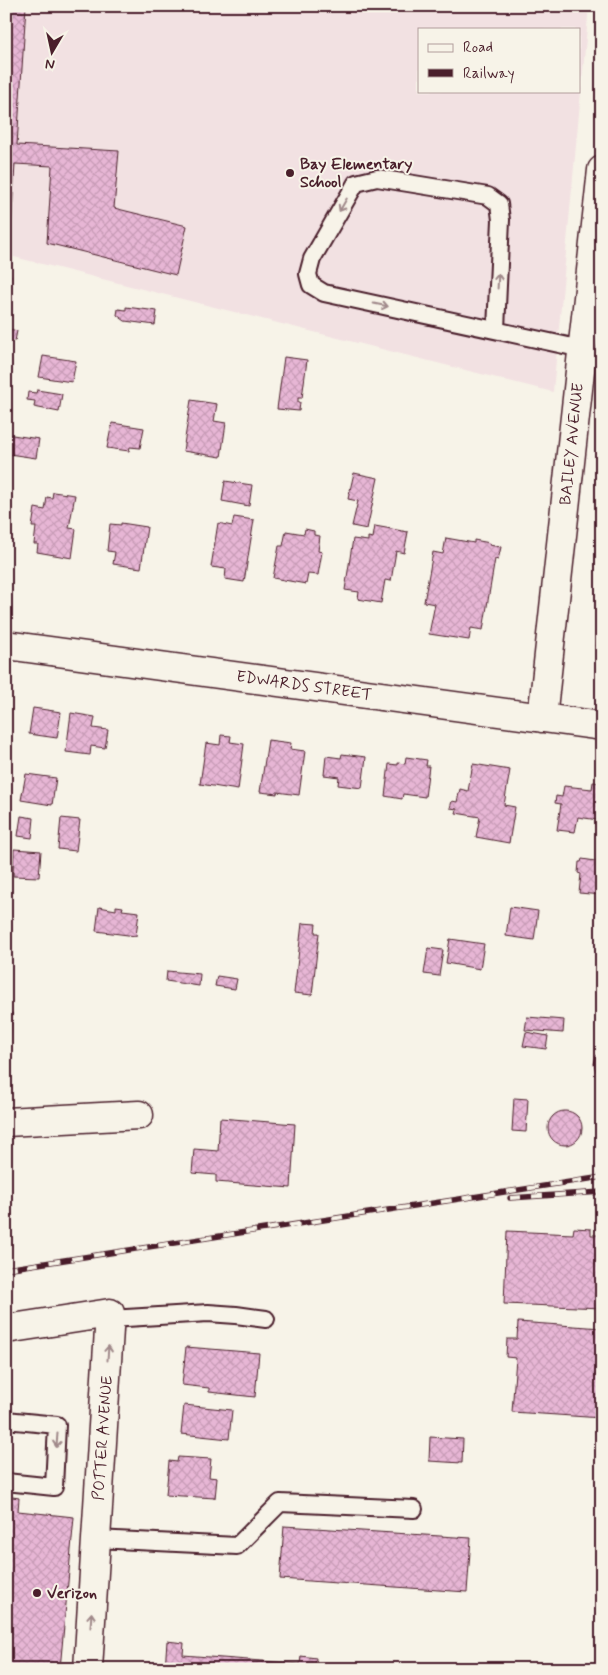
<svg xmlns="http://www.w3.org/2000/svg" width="608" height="1675" viewBox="0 0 608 1675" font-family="Mynerve,sans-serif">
<defs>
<pattern id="building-cross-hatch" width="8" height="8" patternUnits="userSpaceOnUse" patternTransform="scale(1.25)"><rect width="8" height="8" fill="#e7b6d5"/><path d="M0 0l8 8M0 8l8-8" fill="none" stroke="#c89cb7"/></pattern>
</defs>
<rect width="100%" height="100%" fill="#f7f3e8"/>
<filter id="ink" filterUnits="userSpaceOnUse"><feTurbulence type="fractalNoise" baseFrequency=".02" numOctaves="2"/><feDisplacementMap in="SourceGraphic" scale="10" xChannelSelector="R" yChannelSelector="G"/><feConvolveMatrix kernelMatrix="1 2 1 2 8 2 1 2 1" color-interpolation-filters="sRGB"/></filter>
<g filter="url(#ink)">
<path fill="#f2e1e2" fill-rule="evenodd" d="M6 6H589L553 392 6 255ZM419 29H579V91H419Z"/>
<path fill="url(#building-cross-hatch)" stroke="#4a1f2b" d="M6 6H26L17 145 119 151 114 208 187 226 176 275 47 243 52 166 15 164 11 230H6Z
M6 274 11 275 9 292 6 293Z
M126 307 157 311 155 325 125 321 117 315 118 309 126 310Z
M6 328 17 331 15 341 9 340 8 348H6Z
M43 356 76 361 72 382 39 377Z
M284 357 307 360 302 398H298V402H300L299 411 277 409Z
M37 390 62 394 59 412 34 407 35 401 27 400 28 392 36 393Z
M191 400 217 404 214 421 226 423 221 457 183 451Z
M112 423 144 428 140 448 130 447 129 451 107 448Z
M6 434 39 439 36 458 9 454V449H6Z
M354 473 378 478 367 529 352 526 358 501 348 499Z
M225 481 252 485 249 506 222 501Z
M53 492 75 495 69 528 76 529 72 558 37 552 38 544H34L36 527H32L35 508 45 510 47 497 52 498Z
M234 517 254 520 244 582 225 579 226 569 211 567 218 523 232 526Z
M121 523 147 527 141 568 113 564 115 552 107 551 110 524 121 525Z
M375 526 408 532 404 553 396 551 391 581 385 580 381 603 358 599 359 592 345 590 353 539 368 541V537L373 538Z
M305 529 314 531V535L320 536 318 551 322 552 318 575 308 574 306 584 273 578 279 546H283L286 531 304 534Z
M446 538 474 543V540L490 543 489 545 501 547 498 560 495 559 483 630 471 628 469 640 429 634 435 604 424 602 433 552 443 554Z
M602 617V653H599L600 648 596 647Z
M33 708 61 712 57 738 29 734Z
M71 713 95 717 93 728 108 730 105 748 91 746 90 755 66 752Z
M221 735 231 736 230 742 244 744 238 790 200 784 206 743 220 745Z
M268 740 291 743 290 749 305 751 299 795 277 792V794L260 792Z
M342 754 366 757 362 788 338 785 339 777 324 775 326 756 341 758Z
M406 757 427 760 426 766H429L425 797 403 794 402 799 385 796 389 764 398 765V763L405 764Z
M473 764 510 770 504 805 515 807 509 843 476 837 480 817 456 813 457 809 450 808 452 801 457 802 460 789 468 791Z
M26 774 56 778 52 805 21 800Z
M593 782 600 783 599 790H602L598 820 578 817 575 832 557 830 561 804 555 803 556 796 562 797 564 786 592 789Z
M21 816 34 818 32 838 18 836Z
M61 818 80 820 76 851 58 849Z
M14 849 41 851 39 877 13 876Z
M582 859 602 862V895L579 893 581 874 578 873 579 862H581Z
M116 906 123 907 122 910 139 912 136 936 96 931 99 907 116 910Z
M510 907 538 911 534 940 506 936Z
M302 923 316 924 315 933H319L312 995 294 993Z
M450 939 484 944 480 969 446 963Z
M428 948 443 950 439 976 424 974Z
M167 971 200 974 199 986 166 981Z
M217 976 237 979 235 989 215 986Z
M6 1012 12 1013 9 1057H6Z
M527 1017 564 1020 563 1033 525 1030Z
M526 1032 548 1036 546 1049 523 1046Z
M602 1049V1081L596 1072 594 1064 596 1056Z
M514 1098 528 1099 526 1132 512 1131Z
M548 1128a17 17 0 1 1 34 0a17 17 0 1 1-34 0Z
M220 1118 295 1124 291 1188 216 1182V1175L192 1173 194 1149 218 1151Z
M574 1228 591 1229V1235H602V1308L504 1304 507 1231 573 1234Z
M518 1322 602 1328V1418L512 1412 516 1358 506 1357 507 1339H517Z
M186 1347 259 1353 255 1397 209 1392V1388L182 1385Z
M184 1405 232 1410 229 1439 181 1434Z
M430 1437 463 1439 462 1463 429 1461Z
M178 1457 211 1459 209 1477 217 1478 215 1498 166 1495 169 1461 177 1462Z
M6 1496 19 1498 18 1511 74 1517 60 1669H6Z
M284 1526 471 1538 467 1592 280 1579Z
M167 1641 184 1643 183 1655 300 1664 301 1656 316 1658 315 1669H165Z"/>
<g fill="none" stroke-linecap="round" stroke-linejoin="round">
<g stroke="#4a1f2b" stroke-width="20">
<path id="lane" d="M496 329 501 220 499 204 488 196 377 178 356 183 312 259 308 274 311 285 324 293 582 349
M110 1319 208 1313 236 1315 266 1319
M6 1420 57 1425 54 1487 6 1482
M96 1539 237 1546 280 1503 414 1509"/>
</g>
<g stroke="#4a1f2b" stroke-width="31">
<path id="street" d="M6 645 602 726
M542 718 602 170
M6 1122 139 1115
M6 1329 110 1313 88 1669"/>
</g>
<use href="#lane" stroke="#f7f3e8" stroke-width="16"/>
<use href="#street" stroke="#f7f3e8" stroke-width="28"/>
<g stroke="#4a1f2b" stroke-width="5.5">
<path id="rail" d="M510 1198 602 1192
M6 1269 602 1177"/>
</g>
<use href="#rail" stroke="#f7f3e8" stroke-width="4" stroke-dasharray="11" stroke-linecap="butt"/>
</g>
<defs><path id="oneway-shaft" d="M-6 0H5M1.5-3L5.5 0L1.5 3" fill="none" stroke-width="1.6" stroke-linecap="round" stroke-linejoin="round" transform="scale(1.25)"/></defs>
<g stroke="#a0898a">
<use href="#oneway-shaft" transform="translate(343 205) rotate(120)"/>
<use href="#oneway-shaft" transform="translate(498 281) rotate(-87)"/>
<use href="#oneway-shaft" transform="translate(381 305) rotate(12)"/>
<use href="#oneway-shaft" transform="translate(108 1353) rotate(-86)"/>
<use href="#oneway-shaft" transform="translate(57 1440) rotate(94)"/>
<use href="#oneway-shaft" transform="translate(91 1620) rotate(-86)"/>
</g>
</g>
<g fill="#4a1f2b" stroke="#f7f3e8" stroke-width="2">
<circle cx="290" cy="173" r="5"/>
<circle cx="37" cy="1593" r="5"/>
</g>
<g text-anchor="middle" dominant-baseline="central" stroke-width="4" stroke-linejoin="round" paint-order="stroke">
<g font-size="16" font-weight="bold" fill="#4a1f2b" stroke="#f7f3e8" text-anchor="start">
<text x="300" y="164">Bay Elementary<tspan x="300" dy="18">School</tspan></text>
<text x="47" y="1593">Verizon</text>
</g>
<g font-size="16" fill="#4a1f2b" stroke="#f7f3e8">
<text transform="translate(572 444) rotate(-84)">BAILEY AVENUE</text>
<text transform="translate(304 686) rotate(8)">EDWARDS STREET</text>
<text transform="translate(103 1438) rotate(-86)">POTTER AVENUE</text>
</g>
</g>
<rect width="608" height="1675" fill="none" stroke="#f7f3e8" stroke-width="25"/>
<rect x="12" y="12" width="583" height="1650" fill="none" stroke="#4a1f2b" stroke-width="2" filter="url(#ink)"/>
<rect x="418" y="28" width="162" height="65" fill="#f7f3e8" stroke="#b29e9c"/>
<rect x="428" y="44" width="25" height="8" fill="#f7f3e8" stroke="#b29e9c"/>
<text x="463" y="52" font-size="15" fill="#4a1f2b">Road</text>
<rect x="428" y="69" width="25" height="8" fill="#4a1f2b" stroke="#b29e9c"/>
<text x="463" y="78" font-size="15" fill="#4a1f2b">Railway</text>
<g transform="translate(52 52) rotate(189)" stroke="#f7f3e8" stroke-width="4" paint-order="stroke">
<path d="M0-4L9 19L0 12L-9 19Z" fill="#4a1f2b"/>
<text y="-8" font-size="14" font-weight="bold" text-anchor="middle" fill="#4a1f2b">N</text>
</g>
</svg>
